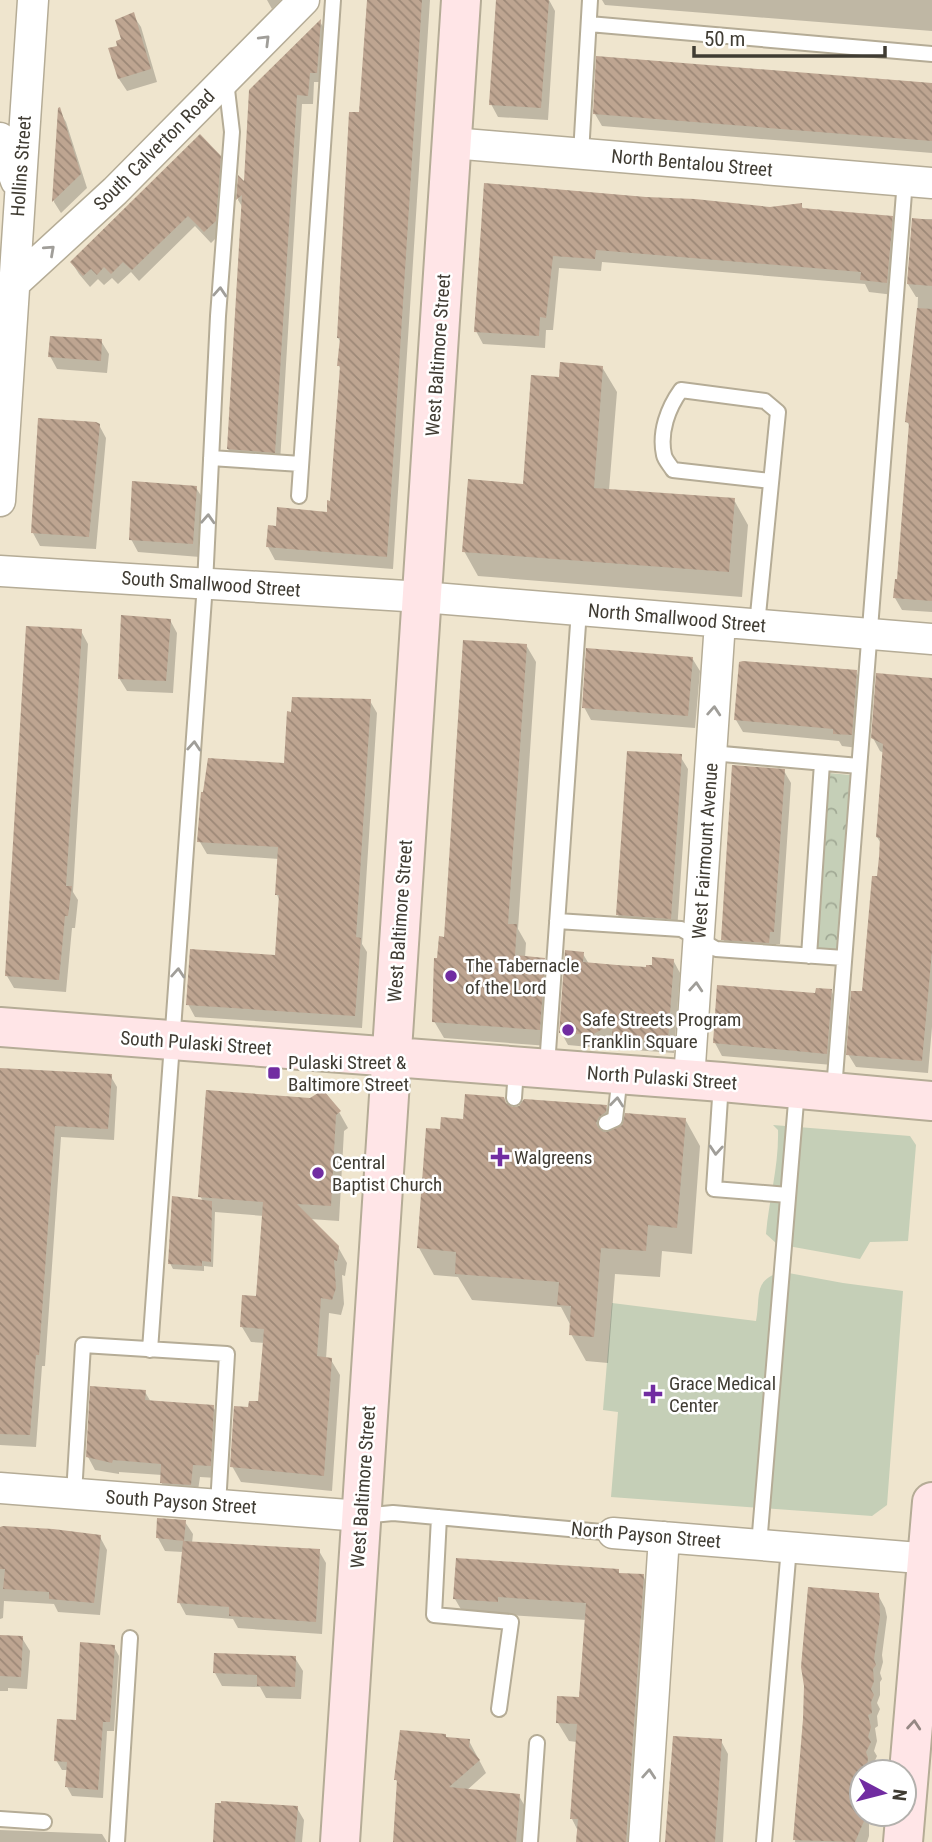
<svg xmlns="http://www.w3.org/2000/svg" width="932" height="1842" viewBox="0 0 932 1842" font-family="'Roboto Condensed',sans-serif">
<defs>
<pattern id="park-crowns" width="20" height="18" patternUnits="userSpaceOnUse" patternTransform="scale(1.75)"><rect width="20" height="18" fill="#c5cfb7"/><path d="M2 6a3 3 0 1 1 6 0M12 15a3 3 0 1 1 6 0" fill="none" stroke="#a1a995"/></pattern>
<pattern id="building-back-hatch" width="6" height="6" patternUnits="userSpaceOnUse" patternTransform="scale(1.75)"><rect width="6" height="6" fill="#bea591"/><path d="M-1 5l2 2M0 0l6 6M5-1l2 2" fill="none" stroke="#9c8877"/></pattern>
</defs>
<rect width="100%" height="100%" fill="#efe5ce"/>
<path fill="#c5cfb7" d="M773 1125 910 1136 916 1145 908 1241 870 1242 860 1259 777 1244 766 1234C769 1199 779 1166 778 1130Z
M783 1272 843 1283 903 1291 887 1505 872 1516 611 1497 618 1412 603 1410 612 1303 756 1321C761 1296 752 1279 783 1272Z"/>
<path fill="url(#park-crowns)" d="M829 773 850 775 837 953 815 951Z"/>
<path fill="#0003" d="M267 0H281L272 9Z
M369 0H430L393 569 275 560 268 547 277 528 328 514 332 502 341 370 339 366 341 342 338 338 361 114Z
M498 0H549L555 11 548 120 498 117 491 104Z
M602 0H932V31L605 5Z
M133 15 141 27 157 82 127 91 119 79 111 49 119 47Z
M320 22 325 30 322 82H314L313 104H302L280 462 234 458 228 449 243 208 238 200 240 179 245 185Z
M932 85V153L602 126 595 114Z
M59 110 66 122 87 188 61 213 54 202Z
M219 157 226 169 221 233 211 243 195 226 139 281 131 272 118 284 112 278 104 285 98 279 90 287 79 274 72 263Z
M485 185 770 209 801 205 804 210 891 218 899 231 894 295 869 292 865 284 602 262 601 271 559 268 553 330H546L545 348 483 344 476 331Z
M924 219H932V612L902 610 895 598 899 581 911 428 907 422 916 345 918 297H916L908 284Z
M101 341 109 354 107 373 57 369 50 356Z
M602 367 617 392 609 490 734 500 748 525 742 597 478 576 464 551 524 486 561 379Z
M99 425 106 438 96 549 40 546 33 533Z
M196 488 204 500 200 557 138 552 131 539Z
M170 620 177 633 173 693 127 691 119 678Z
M81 631 88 644 73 892 78 900 75 928H72L66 992 14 988 7 976Z
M526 645 536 662 518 929 526 943 525 958 544 960 553 976 549 1046 444 1038 434 1021 439 960Z
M692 658 700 671 695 728 591 720 584 707Z
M856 672 863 684 858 748 842 746 839 741 743 732 736 720Z
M932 679V1027L928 1073 856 1067 848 1054 864 993 882 845 877 837 884 753 880 751 873 738Z
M370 701 377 713 362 944 367 952 362 1028 195 1017 188 1004 277 957 280 901 277 895 279 859 207 854 200 842 286 765 292 714Z
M680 756 688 769 677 931 626 927 618 915Z
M784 771 791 783 780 944H776L775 955 730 951 723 939Z
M583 954 589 964 648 969 673 960 680 973 674 1053 621 1049 615 1039 600 1048 568 1045 561 1032Z
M831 991 838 1003 833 1065 722 1056 715 1043 816 995Z
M0 1070 110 1075 117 1087 114 1140 61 1137 45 1366H42L36 1447 0 1445Z
M508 1106 512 1109 606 1107 619 1129 685 1119 700 1146 692 1254 662 1251 660 1277 615 1274 608 1363 586 1361 571 1334V1326L561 1307 472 1300 458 1277 434 1275 419 1248 442 1131Z
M339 1112 348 1128 344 1131 339 1221 310 1219 338 1247 347 1263 345 1276 342 1275 344 1304 341 1315 329 1313 326 1359 331 1360 340 1375 332 1491 241 1482 232 1466 250 1409 259 1403 265 1343 251 1342 242 1327 258 1298 264 1216 215 1212 213 1267 204 1266V1271L173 1269 170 1263 203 1201 200 1196Z
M145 1392 151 1402 213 1407 221 1419 217 1478 200 1477 197 1497 169 1495 161 1482 162 1475 119 1472V1474L95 1470 88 1457Z
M185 1522 193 1534 192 1543 319 1551 326 1563 322 1634 238 1628 233 1619 186 1615 179 1602 183 1552 165 1551 158 1538Z
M0 1527 100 1537 107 1550 100 1615 58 1612 54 1604 4 1601 3 1618 0 1619Z
M618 1571 620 1575 643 1576 654 1595 637 1842H578V1831L572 1819 577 1742 569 1741 558 1723 580 1699 587 1620 508 1615 466 1618 455 1599Z
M878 1595 885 1608 887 1617 882 1655 883 1662 880 1673 882 1679 880 1682V1695L877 1703 880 1709 877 1716 878 1726 875 1728 877 1741 874 1751 877 1756 873 1765V1772H862V1814H869V1836L867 1842H795L804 1720Z
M0 1636 22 1638 30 1651 27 1689 8 1688V1691H0Z
M114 1647 119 1656 114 1731H107L103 1798 72 1796 67 1787 68 1770H62L56 1760Z
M295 1658 303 1671 301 1699 266 1698 260 1687 222 1686 215 1673Z
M445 1735 447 1738 469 1741 486 1773 466 1791 519 1796 526 1808 524 1842H395L399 1785 396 1780Z
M721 1741 728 1754 723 1842H667Z
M297 1808 304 1820 302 1842H215Z
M0 1830 102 1834 107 1842H0Z"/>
<path fill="url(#building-back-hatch)" d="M367 0H422L387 557 266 547 268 525 276 526 277 507 327 512V500L330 501 340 366H337L340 338H337L349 112H359Z
M496 0H549L541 108 489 105Z
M134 12 151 69 118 79 108 48 117 46 116 41 121 39 115 20Z
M321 19 317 73H310L308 96 297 95 275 453 227 449 242 195 236 200 238 175 244 181 249 90Z
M596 56 932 83V141L593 114Z
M60 107 81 174 52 202 58 108Z
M200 134 221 156 216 221 204 232 188 216 132 270 123 262 111 274 104 267 97 275 91 269 83 276 70 262Z
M484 183 646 197 695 199 770 207 802 203V208L893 216 887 283 860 280 861 272 596 250 595 259 553 256 546 318 540 317 539 336 474 332Z
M912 218 932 220V286L907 284Z
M917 308 932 309V601L893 598 895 579H897L909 423 905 422Z
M50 336 102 339 101 361 48 357Z
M560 362 603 366 594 488 735 498 729 572 462 552 468 479 523 484 531 375 559 377Z
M38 418 96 422 100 424 89 537 31 533Z
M132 481 197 486 193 544 129 540Z
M121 615 171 619 166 681 118 679Z
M26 626 82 629 66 886H72L68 916H65L59 980 5 976Z
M463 640 527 644 508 924H517L515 955 545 958 540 1030 432 1022 434 958H437L439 936 444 937 446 907Z
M586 648 693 657 688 716 582 708Z
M743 661 857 670 852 735 833 734V729L734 720 739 662Z
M876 673 932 678V951L922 1061 846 1055 851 991H862L872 876H877L879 857 880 838 876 837 883 744 871 738Z
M292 697 371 699 356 937 361 938 355 1016 186 1005 190 949 275 955 279 895H275L278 847 197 842 201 792H203L208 758 284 763 287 711 291 712Z
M627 751 682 754 671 919 616 915Z
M732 765 785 769 774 932H770L769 943 721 940Z
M565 950 584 952 583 962 617 965 646 967V965H652V957L674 959 668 1041 612 1037 613 1023 592 1035 559 1033Z
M717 985 815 993 816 988 832 989 827 1054 713 1043Z
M0 1068 112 1074 108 1129 55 1126 39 1355H36L30 1435 0 1434Z
M206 1090 310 1098 323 1090 341 1111 336 1115 331 1206 297 1204 339 1246 337 1261 334 1260 336 1288 332 1300 321 1298 317 1356 332 1358 324 1476 230 1467 234 1406 248 1407 249 1401H258L264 1329 240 1327 242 1295 256 1296 263 1202 198 1197Z
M465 1094 504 1097 506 1103 513 1107 519 1106 524 1099 607 1105 606 1112 599 1117 596 1123 598 1127 604 1132 622 1125 625 1113 686 1118 677 1228 648 1225 646 1251 601 1248 594 1337 569 1335 571 1306 557 1305 559 1282 455 1274 456 1252 417 1248 426 1128 440 1129 441 1117 463 1119Z
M172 1196 212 1201 211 1262 202 1261V1266L168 1264Z
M90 1386 146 1390 145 1400 214 1405 211 1466 193 1465 191 1485 160 1483 161 1464 113 1460 112 1463 86 1457Z
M157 1518 186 1520 184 1541 156 1538Z
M3 1526 53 1529 101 1535 94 1603 49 1599V1592L3 1589 5 1569H0V1527Z
M183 1541 320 1549 316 1622 229 1616V1607L177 1603Z
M456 1558 619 1569V1573L644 1574 626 1842H576L578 1819H570L577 1724 556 1723 557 1696 579 1697 586 1603 498 1597V1602L453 1599Z
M808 1587 879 1593 880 1617 874 1659 876 1665 873 1669 874 1681 871 1689 874 1695 871 1702 872 1713 868 1715 871 1727 868 1737 871 1742 866 1752 868 1758 866 1772H862L864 1821 855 1842 793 1840 803 1719 804 1686 801 1667Z
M0 1635 23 1636 21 1677 0 1676Z
M80 1642 115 1645 110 1722H103L98 1790 65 1787 67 1762 54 1761 57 1719 76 1720Z
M214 1653 296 1656 295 1687 257 1686V1675L213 1673Z
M400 1730 446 1734V1737L470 1739 469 1747 480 1760 449 1787 520 1794 516 1842H393L397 1780H394Z
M673 1736 722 1739 715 1842H665Z
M221 1801 298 1806 295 1842H213L215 1803H221Z"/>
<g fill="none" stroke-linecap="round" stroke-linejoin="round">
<g stroke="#b5ac96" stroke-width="18">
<path id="lane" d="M589 24 932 54
M581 154 590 0
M211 458 301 464
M299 496 333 0
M757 625 778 412 765 401 681 390C668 408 659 432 664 455 665 460 670 465 673 470L771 481
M711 753 859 766
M557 921 681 929 716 949 844 958
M809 956 822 763
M547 1066 579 610
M721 1083 714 1189 788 1195
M834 1090 905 180
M514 1098 516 1069
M606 1123 615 1119 620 1075
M150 1350 205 584 218 316 232 132 226 81
M74 1494 83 1345 227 1354 218 1505
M362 1516 393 1513 613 1533
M439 1517 434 1615 511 1622 499 1709
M759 1545 797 1090
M0 1819 44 1822
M117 1842 130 1638
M530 1842 537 1743
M764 1842 789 1547"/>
</g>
<g stroke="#b5ac96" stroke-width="33">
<path id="street" d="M0 138 16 181
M452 143 932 183
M5 292 115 191 304 0
M0 501 33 0
M0 571 422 597 932 639
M689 1080 720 622
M0 1488 361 1516
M613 1533 932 1559
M644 1842 664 1537"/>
</g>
<g stroke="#b5ac96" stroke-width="42">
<path id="secondary" d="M0 1027 722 1082 932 1101
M340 1842 461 0
M903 1842 932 1502"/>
</g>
<use href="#lane" stroke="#fff" stroke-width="14"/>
<use href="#street" stroke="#fff" stroke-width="30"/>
<use href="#secondary" stroke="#ffe5e7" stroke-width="38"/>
</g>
<defs><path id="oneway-chevron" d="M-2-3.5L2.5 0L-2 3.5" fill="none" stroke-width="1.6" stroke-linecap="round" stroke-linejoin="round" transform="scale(1.75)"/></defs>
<g stroke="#a09e99">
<use href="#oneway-chevron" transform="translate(265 40) rotate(-45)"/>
<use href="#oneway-chevron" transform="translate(50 250) rotate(-42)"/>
<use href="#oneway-chevron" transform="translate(220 292) rotate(-86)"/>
<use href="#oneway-chevron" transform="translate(208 519) rotate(-87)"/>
<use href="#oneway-chevron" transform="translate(714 711) rotate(-86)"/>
<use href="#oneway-chevron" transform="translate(194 746) rotate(-86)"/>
<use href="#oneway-chevron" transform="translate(178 973) rotate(-86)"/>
<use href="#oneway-chevron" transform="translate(696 987) rotate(-86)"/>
<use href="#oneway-chevron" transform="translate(617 1102) rotate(-84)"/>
<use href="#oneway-chevron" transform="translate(716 1150) rotate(94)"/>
<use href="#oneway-chevron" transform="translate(649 1774) rotate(-86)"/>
</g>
<use stroke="#968884" href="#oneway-chevron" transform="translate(914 1725) rotate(-85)"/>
<g fill="#712ca1" stroke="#fff" stroke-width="2.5">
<circle cx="451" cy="976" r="7"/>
<circle cx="568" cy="1030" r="7"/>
<rect x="267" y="1066" width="14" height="14" rx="3.5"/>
<path d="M496.5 1146.5h7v7h7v7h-7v7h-7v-7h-7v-7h7z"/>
<circle cx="318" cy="1173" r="7"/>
<path d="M649.5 1383.5h7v7h7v7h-7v7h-7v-7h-7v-7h7z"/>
</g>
<g text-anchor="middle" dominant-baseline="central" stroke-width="5" stroke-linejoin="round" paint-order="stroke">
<g font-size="19" fill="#403c33" stroke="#fff">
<text transform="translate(154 150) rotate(-45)">South Calverton Road</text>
<text transform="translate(692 163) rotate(5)">North Bentalou Street</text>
<text transform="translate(21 166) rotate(-86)">Hollins Street</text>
<text transform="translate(438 355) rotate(-86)">West Baltimore Street</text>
<text transform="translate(211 584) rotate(4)">South Smallwood Street</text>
<text transform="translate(677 618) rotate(5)">North Smallwood Street</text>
<text transform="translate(705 851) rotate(-86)">West Fairmount Avenue</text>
<text transform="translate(400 921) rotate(-86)">West Baltimore Street</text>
<text transform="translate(196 1043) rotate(4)">South Pulaski Street</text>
<text transform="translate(662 1078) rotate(4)">North Pulaski Street</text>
<text transform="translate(363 1487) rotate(-86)">West Baltimore Street</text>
<text transform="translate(181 1502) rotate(4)">South Payson Street</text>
<text transform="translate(646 1535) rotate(5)">North Payson Street</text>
</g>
<g font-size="19" fill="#403c33" stroke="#fff" text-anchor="start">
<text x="465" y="965">The Tabernacle<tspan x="465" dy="22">of the Lord</tspan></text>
<text x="582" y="1019">Safe Streets Program<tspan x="582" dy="22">Franklin Square</tspan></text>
<text x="288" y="1062">Pulaski Street &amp;<tspan x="288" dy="22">Baltimore Street</tspan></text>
<text x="514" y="1157">Walgreens</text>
<text x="332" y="1162">Central<tspan x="332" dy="22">Baptist Church</tspan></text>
<text x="669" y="1383">Grace Medical<tspan x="669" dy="22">Center</tspan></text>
</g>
</g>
<g transform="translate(883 1793) rotate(97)"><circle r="33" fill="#ffffff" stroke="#b3b1ad" stroke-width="2"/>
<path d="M0-5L12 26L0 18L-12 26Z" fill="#712ca1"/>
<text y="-10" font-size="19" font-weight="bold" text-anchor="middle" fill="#403c33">N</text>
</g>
<path d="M694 46v10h191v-10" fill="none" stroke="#403c33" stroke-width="3.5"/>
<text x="704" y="46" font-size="21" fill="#403c33" stroke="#ffffff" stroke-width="5" paint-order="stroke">50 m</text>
</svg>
